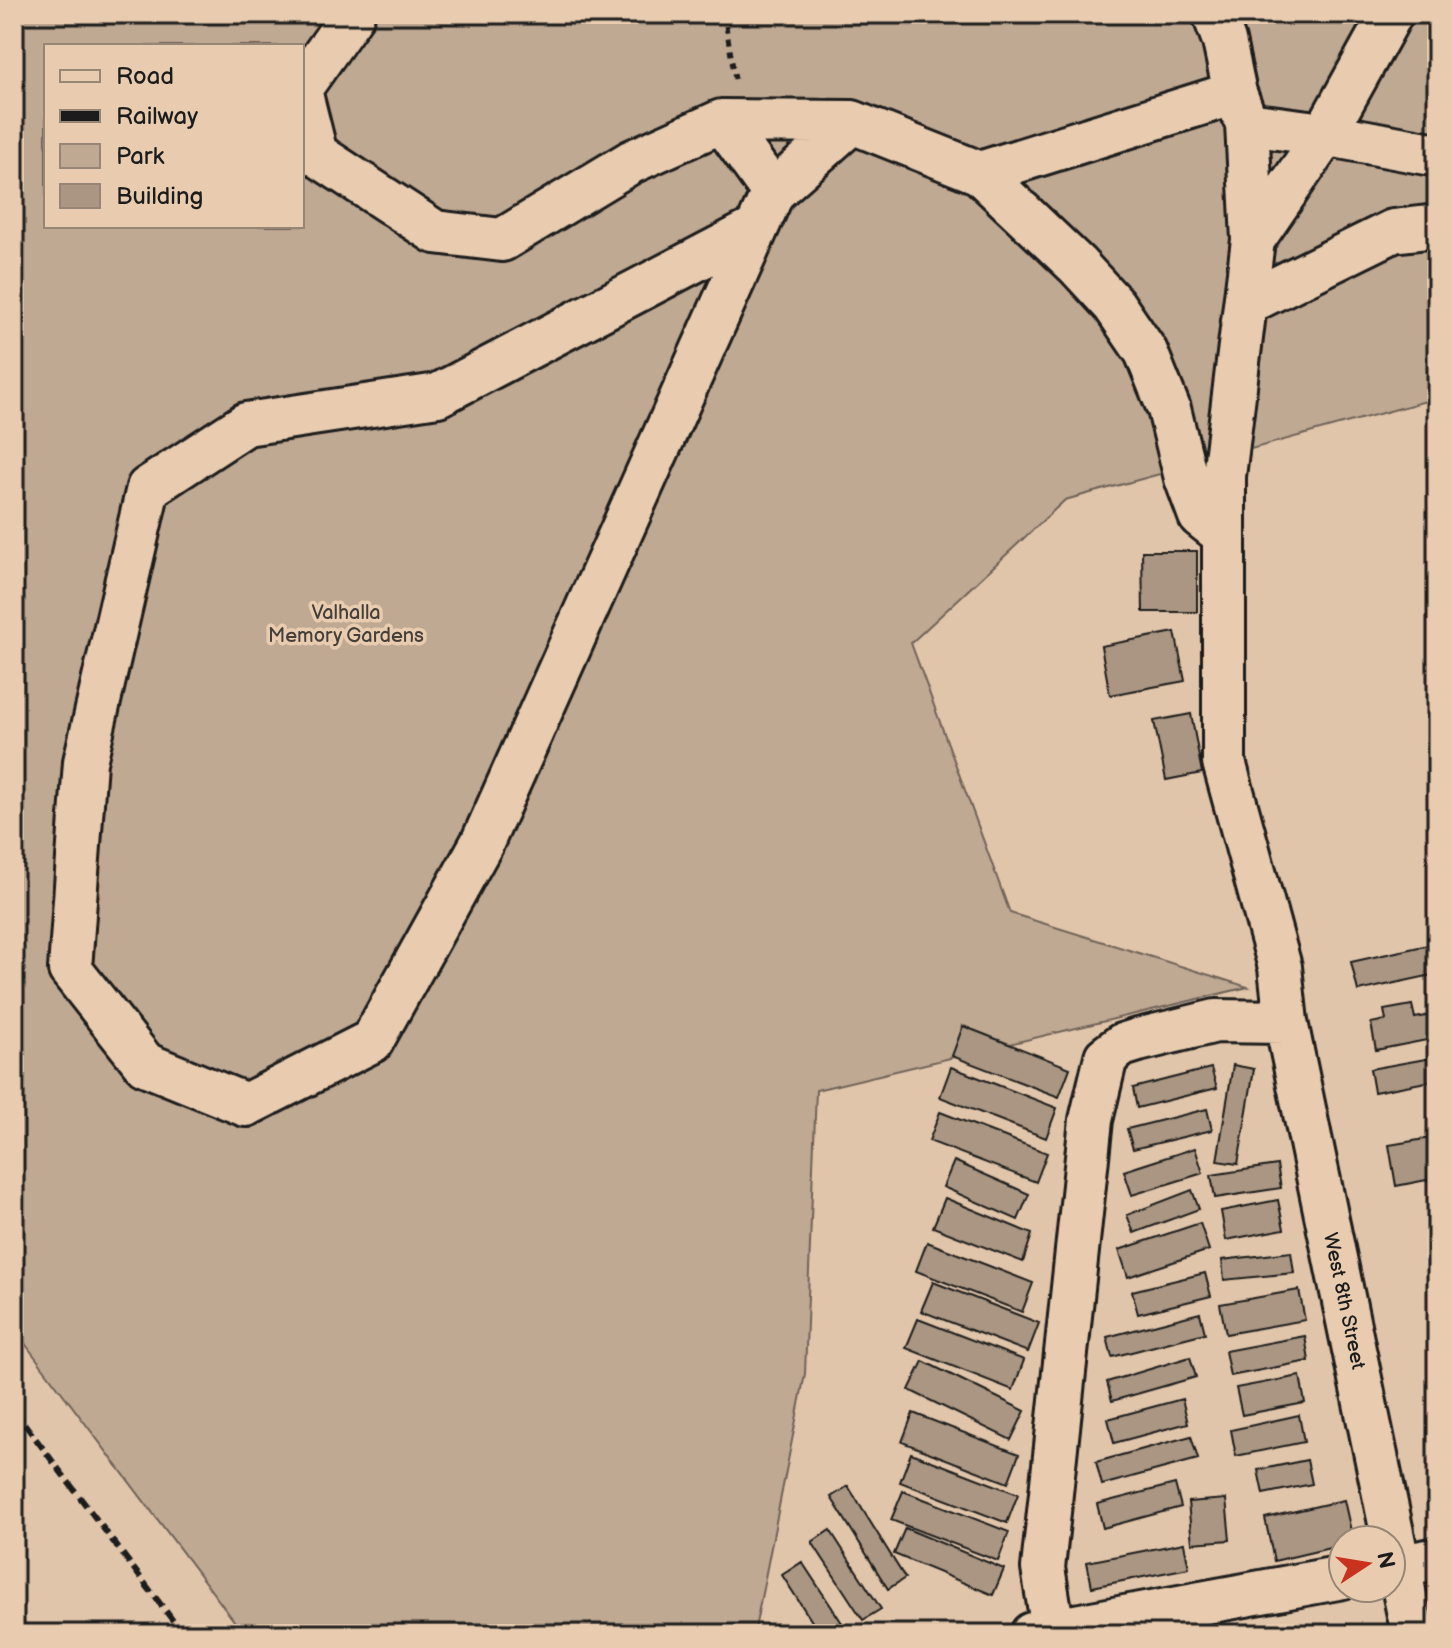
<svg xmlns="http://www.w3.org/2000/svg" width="1451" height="1648" viewBox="0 0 1451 1648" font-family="'Balsamiq Sans',sans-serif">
<rect width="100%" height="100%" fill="#e1c5aa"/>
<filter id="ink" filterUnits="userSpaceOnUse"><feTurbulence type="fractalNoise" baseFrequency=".0125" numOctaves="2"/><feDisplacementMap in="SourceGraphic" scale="16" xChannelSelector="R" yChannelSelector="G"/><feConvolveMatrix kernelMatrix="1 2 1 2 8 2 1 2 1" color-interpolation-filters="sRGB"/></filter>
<g filter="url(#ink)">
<path fill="#c0a993" stroke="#6e6258" stroke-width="2" fill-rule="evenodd" d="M14 14H1437V398L1065 500 911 643 1010 913 1248 987 816 1090 805 1374 754 1634H244L14 1329ZM46 46H302V226H46Z"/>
<path fill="#aa9682" stroke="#1c1c1c" stroke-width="2" d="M1142 551H1197V612H1143Z
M1175 632 1185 681 1110 695 1101 646Z
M1191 714 1202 773 1166 780 1154 721Z
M1437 943V974L1358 991 1351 962Z
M1412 1005 1415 1018 1437 1014V1038L1376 1050 1371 1023 1386 1020 1384 1010Z
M963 1026 1070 1068 1059 1097 952 1056Z
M1437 1057V1080L1374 1092 1370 1069Z
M1233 1065 1254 1069 1238 1164 1217 1161Z
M951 1067 1057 1108 1046 1138 940 1097Z
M1211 1068 1217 1088 1137 1108 1133 1088Z
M1207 1109 1212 1130 1133 1149 1127 1129Z
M940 1112 1047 1153 1036 1182 929 1141Z
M1437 1137V1178L1396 1186 1389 1145Z
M1195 1148 1203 1173 1132 1195 1124 1171Z
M954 1161 1029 1194 1018 1220 943 1187Z
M1277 1165 1281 1188 1215 1198 1211 1175Z
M1192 1190 1199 1209 1134 1233 1127 1215Z
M945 1198 1032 1234 1023 1262 933 1227Z
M1278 1200 1284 1229 1226 1240 1221 1211Z
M1200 1223 1209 1250 1128 1277 1119 1250Z
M927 1242 1033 1283 1022 1312 916 1271Z
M1291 1252 1294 1273 1224 1280 1222 1260Z
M1205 1273 1211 1296 1138 1314 1132 1291Z
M933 1282 1039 1323 1028 1352 921 1311Z
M1299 1290 1305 1320 1226 1334 1220 1304Z
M1200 1313 1205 1333 1112 1357 1107 1337Z
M918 1319 1024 1360 1013 1390 906 1348Z
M1305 1336 1309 1361 1230 1376 1225 1351Z
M1190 1357 1196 1377 1112 1401 1107 1382Z
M923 1361 1025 1411 1011 1440 909 1390Z
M1300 1376 1305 1403 1242 1415 1236 1388Z
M1182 1399 1188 1423 1114 1443 1108 1419Z
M913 1413 1019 1454 1008 1483 902 1442Z
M1299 1415 1304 1442 1236 1456 1231 1430Z
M1191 1436 1198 1459 1102 1485 1096 1462Z
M911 1453 1018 1494 1007 1523 900 1482Z
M1307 1460 1312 1484 1263 1494 1258 1470Z
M1175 1484 1181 1507 1103 1528 1097 1504Z
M848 1486 905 1578 888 1589 831 1497Z
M903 1491 1009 1532 998 1561 891 1520Z
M1226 1499 1230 1540 1192 1543 1188 1502Z
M1344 1500 1353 1540H1343V1545L1274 1561 1265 1518Z
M905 1528 1004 1569 993 1595 894 1554Z
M830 1530 881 1609 863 1620 812 1542Z
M1184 1543 1189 1568 1092 1587 1087 1562Z
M802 1562 846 1629 838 1634H820L782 1575Z"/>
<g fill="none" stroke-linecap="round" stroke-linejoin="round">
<g stroke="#1c1c1c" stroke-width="48">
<path id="minor" d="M1214 14 1224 41 1235 93 1247 124 1253 240 1224 476V762L1280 967 1286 1022 1413 1634
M302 86 353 14
M302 98 316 154 435 232 502 240 631 162 722 121 852 122 980 173 1235 93
M722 121 773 192
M1247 124 1324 134 1437 155
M980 173 1077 265 1114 305 1146 352 1169 409 1186 478 1200 516 1224 535
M757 228 438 395 246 424 148 488 85 762 70 969 145 1064 246 1105 372 1041 482 843 757 228 773 192 852 122
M1253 240 1319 144 1391 14
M1247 303 1393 231 1437 226
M1391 1568 1437 1559
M1053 1629 1043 1568 1091 1120 1106 1057 1122 1045 1138 1040 1216 1021 1286 1022
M1032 1634 1343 1577"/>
</g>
<path stroke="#1c1c1c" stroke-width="5" stroke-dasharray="6 6" stroke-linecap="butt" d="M724 14 736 85"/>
<use href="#minor" stroke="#e9ccb0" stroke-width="42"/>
<path stroke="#1c1c1c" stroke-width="6" stroke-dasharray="12 6" stroke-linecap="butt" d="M14 1410 183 1634"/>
</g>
</g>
<g text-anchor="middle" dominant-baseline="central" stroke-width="7" stroke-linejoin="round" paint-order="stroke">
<g font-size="20" fill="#453f3a" stroke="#e9ccb0">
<text x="346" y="613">Valhalla<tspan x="346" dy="23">Memory Gardens</tspan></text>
</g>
<g font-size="20" fill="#1c1c1c" stroke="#e9ccb0">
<text transform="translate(1344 1301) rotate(78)">West 8th Street</text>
</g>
</g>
<rect width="1451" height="1648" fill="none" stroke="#e9ccb0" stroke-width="48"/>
<rect x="24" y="24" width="1403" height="1600" fill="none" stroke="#1c1c1c" stroke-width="3" filter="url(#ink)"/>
<rect x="44" y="44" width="260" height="184" fill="#e9ccb0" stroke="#978675" stroke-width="2"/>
<rect x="60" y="70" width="40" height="12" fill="#e9ccb0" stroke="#978675" stroke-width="2"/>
<text x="116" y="84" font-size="24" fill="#1c1c1c">Road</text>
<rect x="60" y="110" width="40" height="12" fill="#1c1c1c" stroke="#978675" stroke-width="2"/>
<text x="116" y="124" font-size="24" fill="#1c1c1c">Railway</text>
<rect x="60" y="144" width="40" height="24" fill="#c0a993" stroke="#978675" stroke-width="2"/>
<text x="116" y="164" font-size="24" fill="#1c1c1c">Park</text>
<rect x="60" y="184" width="40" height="24" fill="#aa9682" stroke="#978675" stroke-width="2"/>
<text x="116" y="204" font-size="24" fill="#1c1c1c">Building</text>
<g transform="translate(1367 1564) rotate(78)"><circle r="38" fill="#e9ccb0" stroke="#978675" stroke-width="2"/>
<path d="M0-6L14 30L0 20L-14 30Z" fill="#c8321e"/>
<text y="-12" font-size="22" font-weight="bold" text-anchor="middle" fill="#1c1c1c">N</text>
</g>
</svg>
